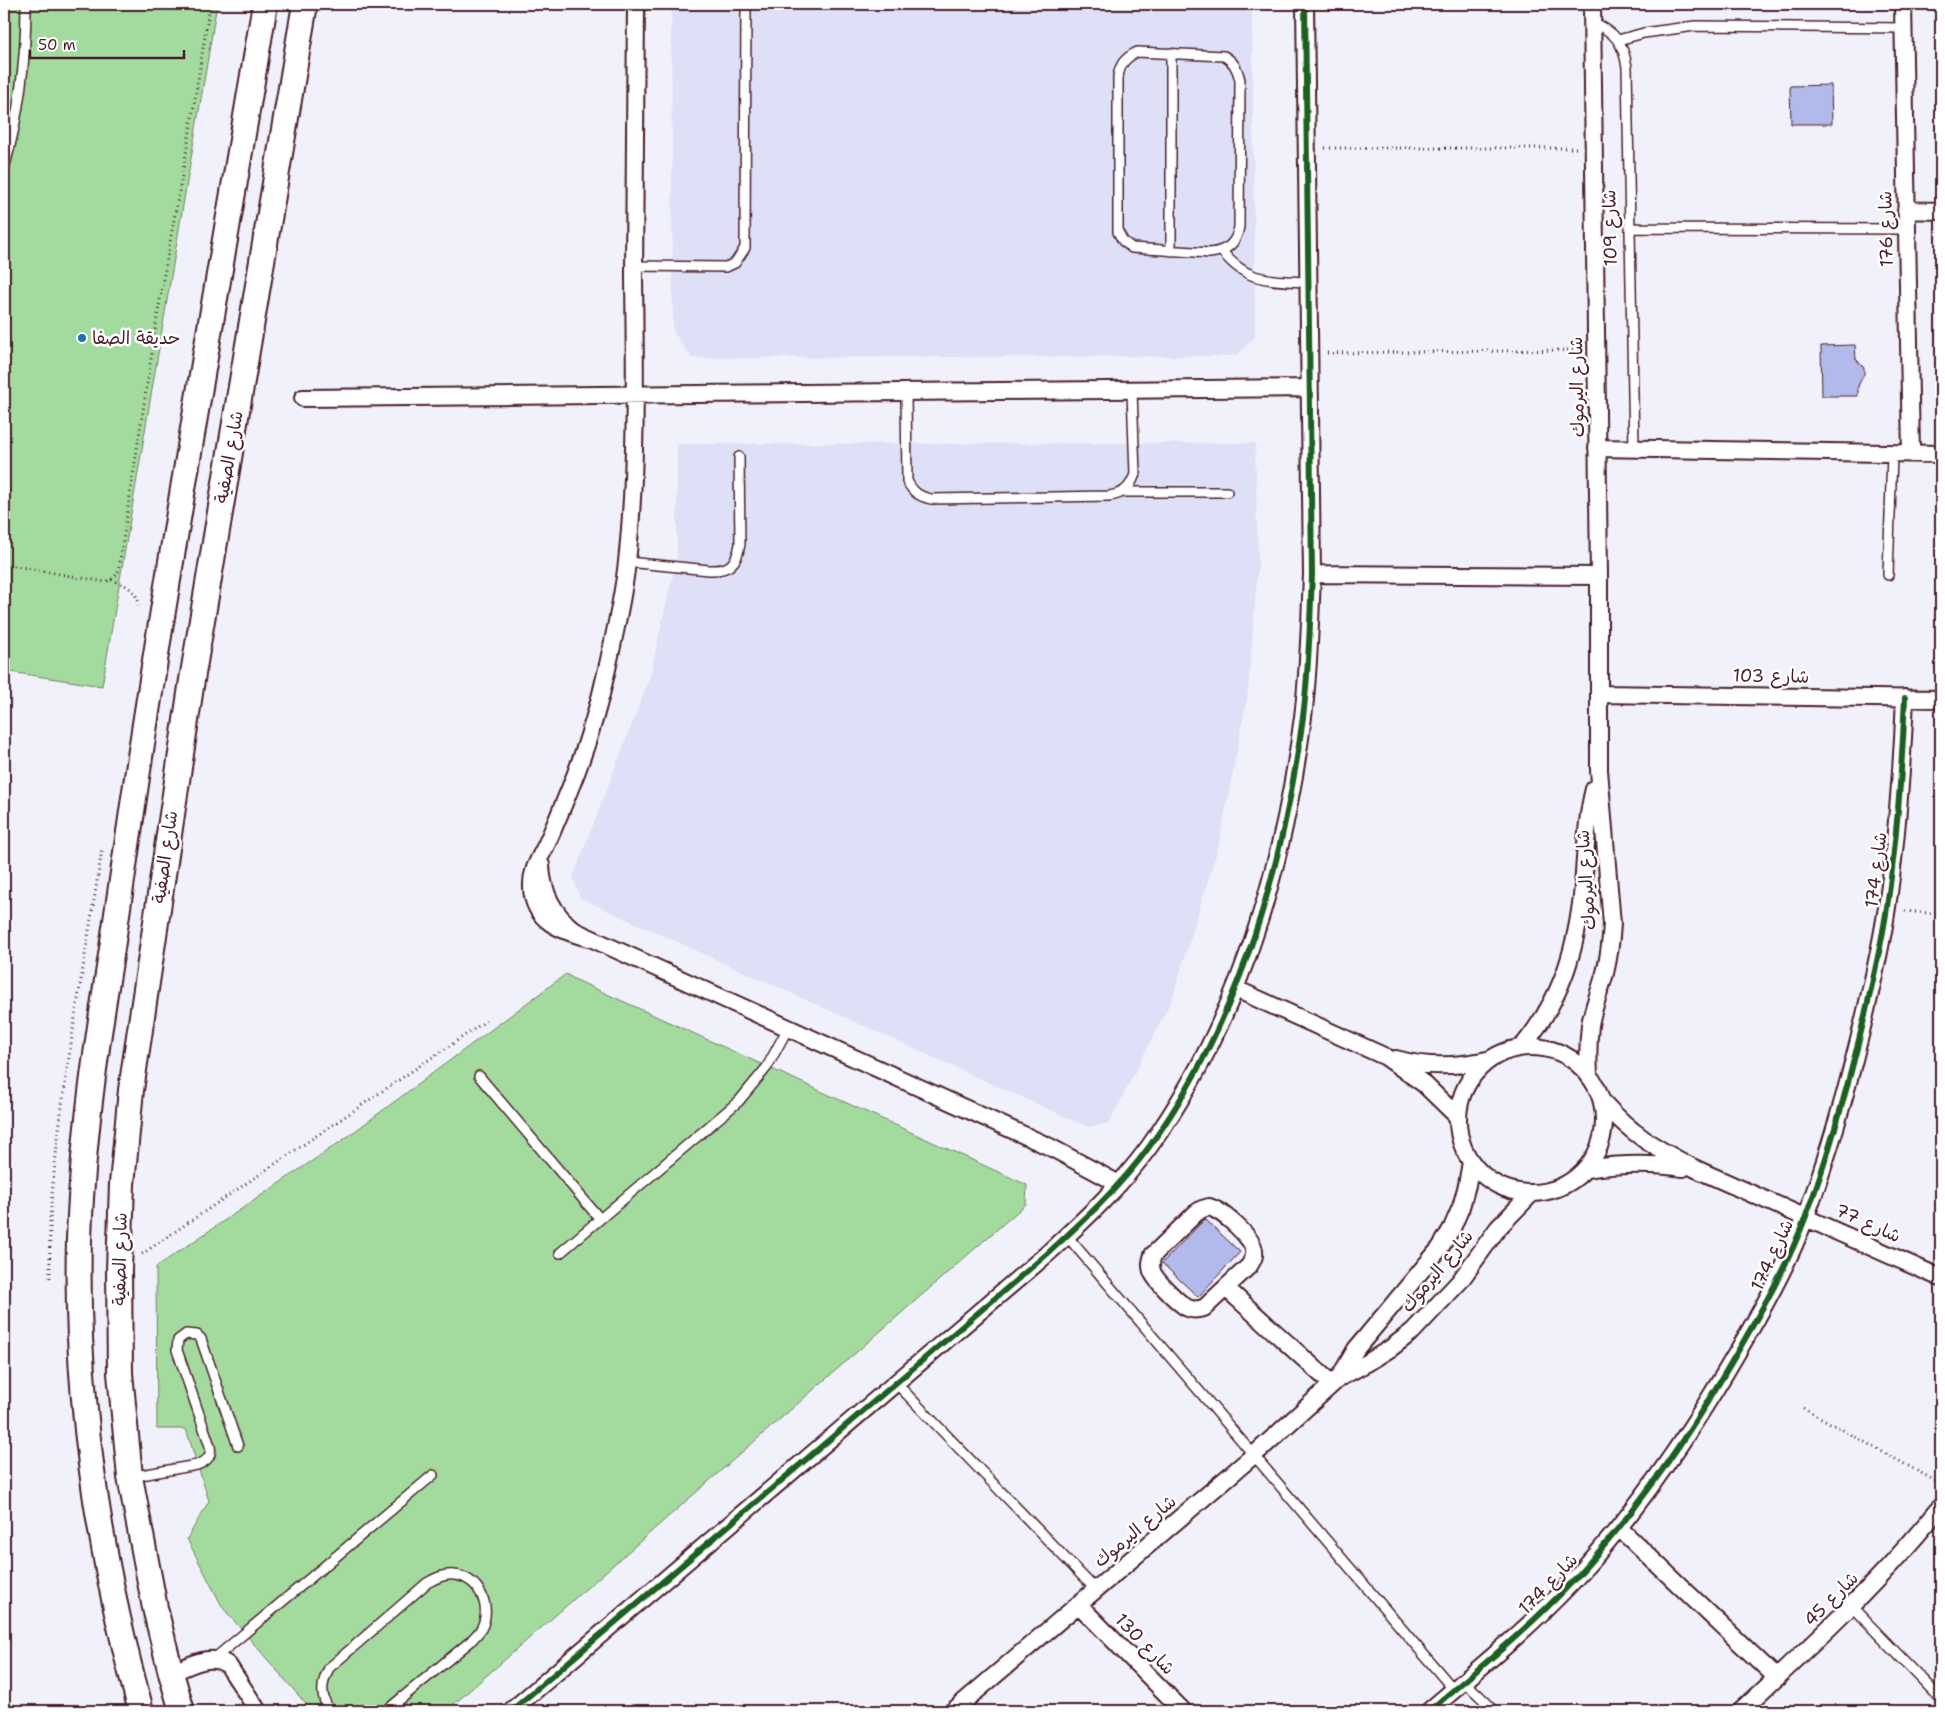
<svg xmlns="http://www.w3.org/2000/svg" width="1945" height="1715" viewBox="0 0 1945 1715" font-family="'Shantell Sans','Playpen Sans Arabic',sans-serif">
<rect width="100%" height="100%" fill="#f0f1fb"/>
<filter id="ink" filterUnits="userSpaceOnUse"><feTurbulence type="fractalNoise" baseFrequency=".02" numOctaves="2"/><feDisplacementMap in="SourceGraphic" scale="10" xChannelSelector="R" yChannelSelector="G"/><feConvolveMatrix kernelMatrix="1 2 1 2 8 2 1 2 1" color-interpolation-filters="sRGB"/></filter>
<g filter="url(#ink)">
<path fill="#dde0f6" d="M671 4H1252L1255 337 1236 356 692 358 673 331Z
M1255 443 1258 563 1248 693 1219 844 1172 999 1109 1123 1088 1127 580 898 573 877 649 680 677 557V444Z"/>
<path fill="#a3db9f" stroke="#767d65" d="M4 4H217L102 686 4 671Z
M566 974 574 979 1027 1185 1026 1204 446 1711H312L223 1608 187 1539 209 1501 186 1429H157L156 1267 343 1140Z"/>
<path fill="#b2baeb" stroke="#4a1f2b" d="M1831 85 1832 124H1791L1790 86Z
M1855 345 1856 359 1864 368V374L1858 386V396H1822L1821 346Z
M1205 1219 1240 1252 1198 1297 1162 1263Z"/>
<g fill="none" stroke-linecap="round" stroke-linejoin="round">
<g stroke="#4a1f2b" stroke-width="12">
<path id="service" d="M1592 22C1615 32 1623 42 1627 67L1634 449
M1618 40 1644 33 1695 26 1904 28
M1137 52 1224 56C1234 62 1237 68 1240 80L1239 227C1236 244 1227 251 1210 253L1132 248 1123 241 1118 232V77C1120 64 1125 58 1137 52Z
M4 169C19 116 26 59 26 4
M1630 228 1906 229
M1171 251V53
M1222 251C1246 283 1271 280 1308 282
M634 266 726 267 735 263 745 248 746 4
M906 393 907 481C913 492 918 496 931 499L1109 496C1124 494 1130 488 1135 474L1132 391
M1124 492H1227
M627 562 709 570C729 571 737 564 740 544L739 457
M1888 575 1892 454
M479 1076 600 1219
M1067 1236 1454 1690
M560 1253 739 1101 767 1067 788 1028
M896 1383 1096 1590
M130 1477 197 1465C207 1461 212 1457 210 1446L177 1350 178 1340 186 1334 197 1335 201 1339 238 1446
M1852 1607 1941 1699
M215 1658 433 1475
M1464 1681 1495 1711
M330 1711C320 1696 321 1684 329 1668L427 1583C436 1578 444 1574 454 1575 479 1577 493 1607 481 1629 479 1633 474 1637 471 1641L386 1711"/>
</g>
<g stroke="#4a1f2b" stroke-width="20">
<path id="minor" d="M1903 4 1911 454
M1906 210 1941 211
M303 398 1309 388
M1597 448 1941 454
M1312 574 1599 576
M1599 694 1941 699
M541 865C542 893 553 914 575 931L1050 1147 1119 1184
M589 938C561 931 533 921 532 887 531 869 541 857 548 841 555 825 562 808 569 791 585 752 598 710 607 669 615 633 623 598 627 562 637 467 635 371 634 276 634 185 636 94 636 4
M1236 989 1386 1057 1424 1084 1458 1117
M1458 1120a73 73 0 1 1 146 0a73 73 0 1 1-146 0Z
M1522 1047C1560 1001 1575 955 1582 896 1586 860 1585 824 1594 789
M1396 1059C1427 1068 1456 1067 1487 1060
M1589 1075C1588 1058 1588 1042 1590 1025 1593 1007 1600 991 1605 973 1609 957 1611 940 1612 924L1599 770V576L1592 4
M1602 1101C1632 1135 1655 1148 1696 1169L1941 1278
M1586 1169C1619 1164 1650 1163 1683 1168
M1209 1207C1221 1210 1254 1238 1254 1251 1255 1257 1252 1261 1249 1266L1204 1308C1199 1309 1194 1311 1188 1308 1180 1305 1154 1279 1152 1271 1150 1265 1151 1261 1153 1255L1196 1213 1202 1209Z
M1226 1288 1332 1384
M1339 1378 1356 1349 1440 1248 1452 1228 1461 1207 1467 1185 1471 1162
M1619 1528 1777 1678
M1079 1605 1183 1711
M171 1673C189 1666 210 1652 228 1665L258 1711
M511 1711 1047 1254C1083 1221 1120 1187 1149 1147 1239 1022 1283 869 1303 717 1309 670 1310 622 1312 574L1305 4
M953 1711 1254 1455 1339 1378 1367 1363 1391 1348 1413 1331 1460 1281 1498 1228 1531 1194
M1429 1711C1478 1669 1528 1629 1572 1582 1637 1512 1690 1434 1738 1351 1763 1308 1788 1264 1806 1216 1830 1151 1849 1083 1865 1015 1873 980 1882 943 1887 907 1897 838 1902 768 1905 698
M1741 1711C1811 1646 1881 1581 1941 1506"/>
</g>
<g stroke="#4a1f2b" stroke-width="28">
<path id="secondary" d="M141 1711C99 1557 75 1400 79 1240 82 1144 96 1049 111 955 121 889 130 823 140 757 178 506 223 255 265 4
M182 1711 171 1673 155 1608 130 1477 120 1373 119 1270 122 1184 131 1090 192 680 305 4"/>
</g>
<path stroke="#4a1f2b" stroke-width="3" stroke-dasharray="1 4" stroke-linecap="butt" d="M1325 148H1576
M1327 353 1578 350
M4 564 105 582 111 580 118 573 163 280 188 143 210 4
M111 580C127 584 139 592 139 609
M1905 911 1941 914
M142 1254 486 1021
M50 1278C50 1254 49 1229 51 1206 61 1086 84 968 102 849
M1803 1408 1941 1484"/>
<use href="#service" stroke="#fff" stroke-width="9"/>
<use href="#minor" stroke="#fff" stroke-width="16"/>
<use href="#secondary" stroke="#fff" stroke-width="24"/>
<g stroke="#fff" stroke-width="9">
<path id="cycleway" d="M511 1711 1047 1254C1083 1221 1120 1187 1149 1147 1239 1022 1283 869 1303 717 1309 670 1310 622 1312 574L1305 4
M1429 1711C1478 1669 1528 1629 1572 1582 1637 1512 1690 1434 1738 1351 1763 1308 1788 1264 1806 1216 1830 1151 1849 1083 1865 1015 1873 980 1882 943 1887 907 1897 838 1902 768 1905 698"/>
</g>
<use href="#cycleway" stroke="#1b5e20" stroke-width="6"/>
</g>
</g>
<circle fill="#1f6fb2" stroke="#fff" stroke-width="2" cx="82" cy="338" r="5"/>
<g text-anchor="middle" dominant-baseline="central" stroke-width="5" stroke-linejoin="round" paint-order="stroke">
<g font-size="18" fill="#4a1f2b" stroke="#fff">
<text transform="translate(1610 228) rotate(-91)">شارع 109</text>
<text transform="translate(1886 229) rotate(-91)">شارع 176</text>
<text transform="translate(1577 387) rotate(-91)">شارع اليرموك</text>
<text transform="translate(229 457) rotate(-80)">شارع الصفية</text>
<text transform="translate(1771 676) rotate(1)">شارع 103</text>
<text transform="translate(165 857) rotate(-82)">شارع الصفية</text>
<text transform="translate(1876 870) rotate(-83)">شارع 174</text>
<text transform="translate(1586 880) rotate(-94)">شارع اليرموك</text>
<text transform="translate(1868 1223) rotate(24)">شارع 77</text>
<text transform="translate(1772 1255) rotate(-65)">شارع 174</text>
<text transform="translate(120 1259) rotate(-89)">شارع الصفية</text>
<text transform="translate(1437 1271) rotate(-50)">شارع اليرموك</text>
<text transform="translate(1135 1531) rotate(-40)">شارع اليرموك</text>
<text transform="translate(1548 1584) rotate(-46)">شارع 174</text>
<text transform="translate(1831 1599) rotate(-45)">شارع 45</text>
<text transform="translate(1145 1644) rotate(46)">شارع 130</text>
</g>
<g font-size="18" fill="#4a1f2b" stroke="#fff" text-anchor="start">
<text x="92" y="338">حديقة الصفا</text>
</g>
</g>
<rect width="1945" height="1715" fill="none" stroke="#fff" stroke-width="20"/>
<rect x="10" y="10" width="1925" height="1695" fill="none" stroke="#4a1f2b" stroke-width="2" filter="url(#ink)"/>
<path d="M30 50v8h154v-8" fill="none" stroke="#4a1f2b" stroke-width="2.5"/>
<text x="38" y="50" font-size="15" fill="#4a1f2b" stroke="#ffffff" stroke-width="4" paint-order="stroke">50 m</text>
</svg>
